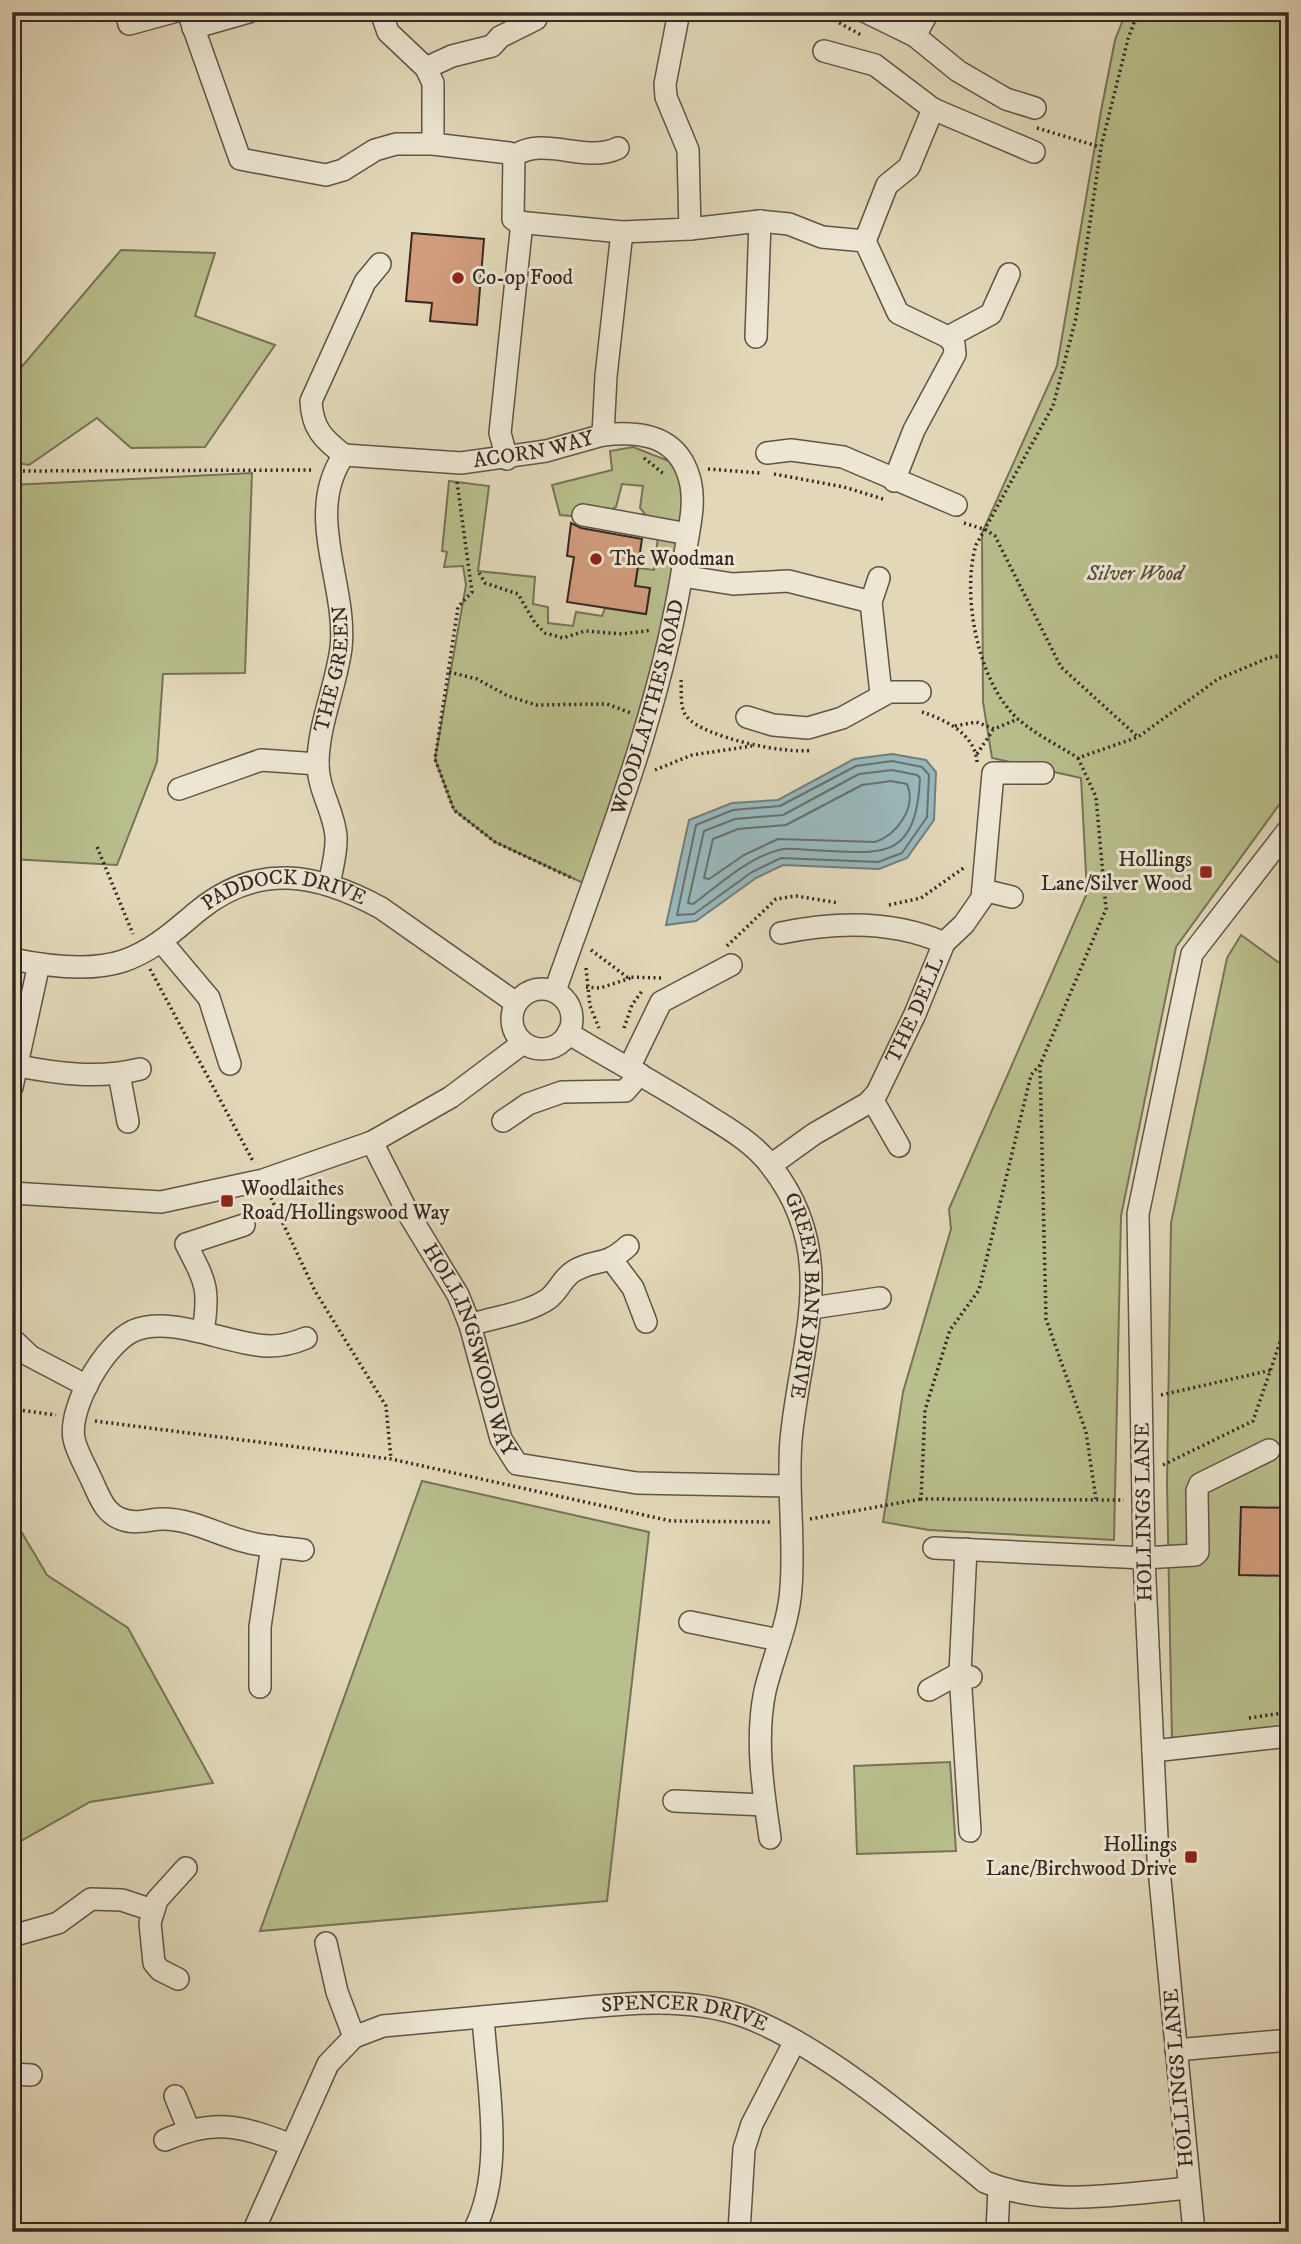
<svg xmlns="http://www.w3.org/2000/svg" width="1301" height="2244" viewBox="0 0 1301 2244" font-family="'IM FELL DW Pica',serif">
<rect width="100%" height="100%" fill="#e2d8b9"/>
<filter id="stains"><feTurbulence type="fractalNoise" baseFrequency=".00286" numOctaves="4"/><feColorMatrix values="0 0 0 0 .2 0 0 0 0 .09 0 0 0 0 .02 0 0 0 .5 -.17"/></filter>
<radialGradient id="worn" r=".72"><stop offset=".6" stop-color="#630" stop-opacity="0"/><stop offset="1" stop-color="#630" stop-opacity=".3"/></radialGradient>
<path fill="#b8be8c" stroke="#767358" stroke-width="2" d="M1126 12H1289V791L1176 947 1121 1216 1114 1540 929 1530 883 1522 903 1392 951 1229 949 1209 1087 893 1081 778 992 758 983 702 982 533 1057 366 1101 111 1115 40Z
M121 250 215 253 195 316 275 345 205 447 131 448 97 418 29 465 12 462V378Z
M633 447 669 461 693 490 685 524 650 520 640 508 643 486 622 484 616 507 594 518 560 515 552 485 612 470 610 451Z
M252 473 245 673 163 674 157 762 117 865 12 859V485Z
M449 481 489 486 478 571 535 577 533 604 548 607V623L573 626 576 612 602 616 605 608 646 614 650 588 635 586 638 568 654 570 658 537 686 545 672 628 583 883 495 842 454 810 435 759 466 585 463 566 444 567 447 552 442 551Z
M1241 935 1289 970V1743L1172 1741 1167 1484 1171 1223 1227 958Z
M422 1481 649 1532 607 1901 260 1931Z
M12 1516 47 1575 128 1628 213 1783 90 1802 12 1846Z
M950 1762 956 1851 857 1854 854 1766Z"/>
<path fill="#99b7ba" stroke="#717e7e" stroke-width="2" d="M892 754 926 760 936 772 934 820 907 858 879 869 783 865 756 878 696 921 666 925 689 820 732 803 778 800 854 759Z"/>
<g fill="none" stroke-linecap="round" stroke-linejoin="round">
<path stroke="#67706e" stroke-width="2" d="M892 761 922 767 929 775 927 817 902 853 878 862 781 858 752 872 694 914 677 915 696 825 733 810 780 806 856 766Z
M892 770 917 775 920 778C916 864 880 853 811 850 801 850 788 847 779 850 747 858 719 885 693 904L688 903 704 831 735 819 783 815 859 774Z
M891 781 907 784C917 807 897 835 875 842L778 839 744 855 709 879 704 878 713 839 738 829 786 825 862 785Z"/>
</g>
<path fill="#d19b7c" stroke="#352823" stroke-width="2" d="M412 233 484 239 477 325 430 321 432 303 406 301Z
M571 523 581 528 642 539 635 586 650 588 646 614 567 602 574 557 567 556Z
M1241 1507 1289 1508V1576L1239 1575Z"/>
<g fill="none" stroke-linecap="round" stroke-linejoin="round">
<g stroke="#605448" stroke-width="24">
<g id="minor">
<path d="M126 12 129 24 173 12"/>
<path d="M188 12 240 159 326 175 343 170 375 150 396 144H433"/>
<path d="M381 12 388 32 426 68 433 83V144L509 153 514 156 513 219 517 222 622 232 690 229 688 150 666 97 665 84 679 12"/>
<path d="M866 12 915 36 958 71 1006 99 1035 108"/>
<path d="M193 28 249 12"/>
<path d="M915 36 928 12"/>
<path d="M824 51 875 65 933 109 909 167 887 185 865 241"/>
<path d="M426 68 452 56 492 46 500 37 536 19"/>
<path d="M933 109 1034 152"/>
<path d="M514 156C544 135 586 164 618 148"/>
<path d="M690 229 760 221 789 224 822 237 865 241 898 313 948 337 954 344 955 354 914 430 894 481"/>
<path d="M756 337 760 221"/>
<path d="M948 337 991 314 1009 274"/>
<path d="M767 453 791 450 843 457 956 505"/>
<path id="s1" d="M344 455 461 463 546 451 603 435 606 376 622 232"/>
<path d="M344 455C323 439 312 428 311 401L365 282 380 264"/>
<path d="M507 459 500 433 522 222"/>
<path d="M583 515 688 534"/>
<path d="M682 576 733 584 788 581 871 602"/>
<path d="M879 578 871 602 881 694"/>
<path d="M747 717 773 725 808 728 842 718 889 692H920"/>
<path d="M179 789 261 760 318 764"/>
<path id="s2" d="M329 884C332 869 337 852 336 836 334 811 318 790 318 764 318 725 336 687 341 648 348 585 303 514 344 455"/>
<path d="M983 890 1012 897"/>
<path d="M781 933C834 922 893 920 944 943"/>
<path d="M161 941 209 998 230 1064"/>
<path id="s3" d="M12 959C46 966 90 972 123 961 153 951 175 930 198 911 258 862 317 873 381 908L516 1003"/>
<circle cx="542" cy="1019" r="30"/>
<path id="s4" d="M555 991C605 848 663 706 685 554 689 527 698 498 687 471 673 434 636 431 603 435"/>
<path id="s5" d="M568 1033C614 1061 660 1085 705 1114 728 1128 755 1144 771 1166 841 1255 800 1342 791 1440 787 1490 795 1539 791 1588 789 1623 773 1657 765 1691 755 1739 763 1790 770 1838"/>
<path d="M19 1066C59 1074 100 1079 140 1069"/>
<path d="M629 1068 661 1002 731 965"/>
<path d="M119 1074 128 1122"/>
<path d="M12 1087 39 964"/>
<path d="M872 1099 899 1146"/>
<path d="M503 1121 528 1104 562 1092 625 1091 640 1074"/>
<path id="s6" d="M372 1142 408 1213 458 1295 470 1325 501 1439 517 1464 637 1483 789 1486"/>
<path id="s7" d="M771 1165 814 1134 868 1103 877 1093 915 1014 944 943 964 924 982 898 993 773H1043"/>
<path d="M12 1193 161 1202 263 1180 372 1142 451 1097 523 1043"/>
<path d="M612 1260 633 1288 646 1322"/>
<path d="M812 1308 880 1298"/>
<path d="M470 1325C494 1317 528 1313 548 1299 559 1291 562 1278 574 1271 596 1258 604 1268 628 1246"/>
<path d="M203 1332C210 1288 206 1283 186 1244L244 1225"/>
<path d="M12 1339 30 1356 87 1386"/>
<path d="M934 1548 1144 1558 1195 1555 1198 1552 1197 1491 1200 1484 1269 1450"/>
<path d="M966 1549 960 1673 970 1831"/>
<path d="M303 1550C288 1548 271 1547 256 1544 225 1539 195 1519 163 1519 149 1519 136 1525 121 1519 105 1513 100 1498 93 1483 87 1469 77 1453 74 1439 68 1407 105 1344 133 1331 172 1314 230 1346 270 1346 283 1346 294 1343 306 1338"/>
<path d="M690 1622 779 1640"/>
<path d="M260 1687V1627L272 1546"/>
<path d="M929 1690 960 1673 971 1677"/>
<path d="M1153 1751 1289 1736"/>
<path d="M674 1801 765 1805"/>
<path d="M12 1936 58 1923 91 1899 122 1900 152 1910"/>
<path d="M326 1943 337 1992 354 2037"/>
<path d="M178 1979 160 1970 154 1963 150 1923 157 1900 186 1868"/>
<path d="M1176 2050 1289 2040"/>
<path d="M12 2074 31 2075"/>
<path d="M175 2096 189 2130"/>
<path d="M165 2140C214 2118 241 2126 289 2144"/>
<path id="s8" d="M253 2232 328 2064 354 2037 383 2026C438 2021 492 2016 547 2011 612 2005 683 1994 746 2017 825 2047 920 2129 985 2182 1050 2208 1122 2194 1189 2188"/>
<path d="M473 2232C506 2172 487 2083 483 2017"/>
<path d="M739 2232 744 2149 752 2124 795 2041"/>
<path d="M997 2232 999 2188"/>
<path d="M1194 2232 1158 1859 1144 1558 1138 1214 1192 954 1289 829"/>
</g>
</g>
<path stroke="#352823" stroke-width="3.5" stroke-dasharray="2 3.5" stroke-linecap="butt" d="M820 12 861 35
M1138 12 1128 39 1101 147 1076 318 1053 406 976 545C961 595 978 684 1019 720 1037 735 1059 746 1078 758L1138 737 1218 679 1268 658 1289 654
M1037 128 1100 147
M644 458 665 475
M708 469 760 473
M12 471 314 470
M774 474 844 487 883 499
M457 482 472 592 458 607 435 759 454 810 495 842 574 879
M964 523 986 530 995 536 1061 667 1138 737
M479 573 485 583 518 594 535 623 545 633 563 638 585 631 622 634 652 630
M449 672 477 679 508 696 536 705 607 704 631 713
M681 680C682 691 679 708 687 717 703 737 787 755 812 750
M922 712C946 720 975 734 977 762
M955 726 976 722 994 729 1018 719
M977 754 993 730
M1078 758 1096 797 1106 909 1040 1065 1031 1075 979 1290 950 1330 925 1410 921 1499 1124 1500
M655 770 692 755 752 746
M97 847 133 934
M889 905 921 898 965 867
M727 946 776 899 796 896 839 903
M591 950 627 977 662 978
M586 968 590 1006 599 1028
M150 969 254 1163
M586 987 600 988 631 978
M624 1028 632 1005 642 991
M1040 1065 1046 1319 1086 1432 1096 1499
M271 1198 315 1291 386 1406 391 1459
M1161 1395 1272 1370
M12 1409 56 1415
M95 1421 391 1459 671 1521 771 1522
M1163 1465 1253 1421 1289 1316
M810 1519 921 1499
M1249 1718 1289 1712"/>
<use href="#minor" stroke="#ece6d2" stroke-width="21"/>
</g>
<g fill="#8f2418" stroke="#ece6d2" stroke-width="2.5">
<circle cx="458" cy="278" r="7"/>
<circle cx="596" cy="559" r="7"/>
<rect x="1199" y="865" width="14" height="14" rx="3.5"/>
<rect x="220" y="1194" width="14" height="14" rx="3.5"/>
<rect x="1184" y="1850" width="14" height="14" rx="3.5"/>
</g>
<g text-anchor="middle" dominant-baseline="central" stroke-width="6" stroke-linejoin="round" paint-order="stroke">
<g font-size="21" fill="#352823" stroke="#ece6d2" text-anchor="start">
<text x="472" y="278">Co-op Food</text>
<text x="610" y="559">The Woodman</text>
<text x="1192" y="860" text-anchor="end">Hollings<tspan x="1192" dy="24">Lane/Silver Wood</tspan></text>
<text x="241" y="1189">Woodlaithes<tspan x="241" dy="24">Road/Hollingswood Way</tspan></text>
<text x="1177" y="1845" text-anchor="end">Hollings<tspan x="1177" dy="24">Lane/Birchwood Drive</tspan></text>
</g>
<g font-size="21" fill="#352823" stroke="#ece6d2">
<text stroke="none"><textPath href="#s1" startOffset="191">ACORN WAY</textPath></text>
<text stroke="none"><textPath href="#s2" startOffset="220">THE GREEN</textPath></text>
<text stroke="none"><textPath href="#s4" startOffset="299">WOODLAITHES ROAD</textPath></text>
<text stroke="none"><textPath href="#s3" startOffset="296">PADDOCK DRIVE</textPath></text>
<text stroke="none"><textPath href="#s7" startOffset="220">THE DELL</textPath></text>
<text stroke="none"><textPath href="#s5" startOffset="382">GREEN BANK DRIVE</textPath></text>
<text stroke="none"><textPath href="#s6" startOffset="231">HOLLINGSWOOD WAY</textPath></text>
<text transform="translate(1144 1512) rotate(-91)">HOLLINGS LANE</text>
<text stroke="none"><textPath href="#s8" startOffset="556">SPENCER DRIVE</textPath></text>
<text transform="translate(1179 2078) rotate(-95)">HOLLINGS LANE</text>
</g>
<g font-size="21" font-style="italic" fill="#564e3d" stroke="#ece6d2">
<text x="1135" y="574">Silver Wood</text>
</g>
</g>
<rect width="1301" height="2244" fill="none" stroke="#e2d8b9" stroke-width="42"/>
<rect x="14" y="14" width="1273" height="2216" fill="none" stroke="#352823" stroke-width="3.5"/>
<rect x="21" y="21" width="1259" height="2202" fill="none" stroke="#352823" stroke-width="2"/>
<rect width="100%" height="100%" filter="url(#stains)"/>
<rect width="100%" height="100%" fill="url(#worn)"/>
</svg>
